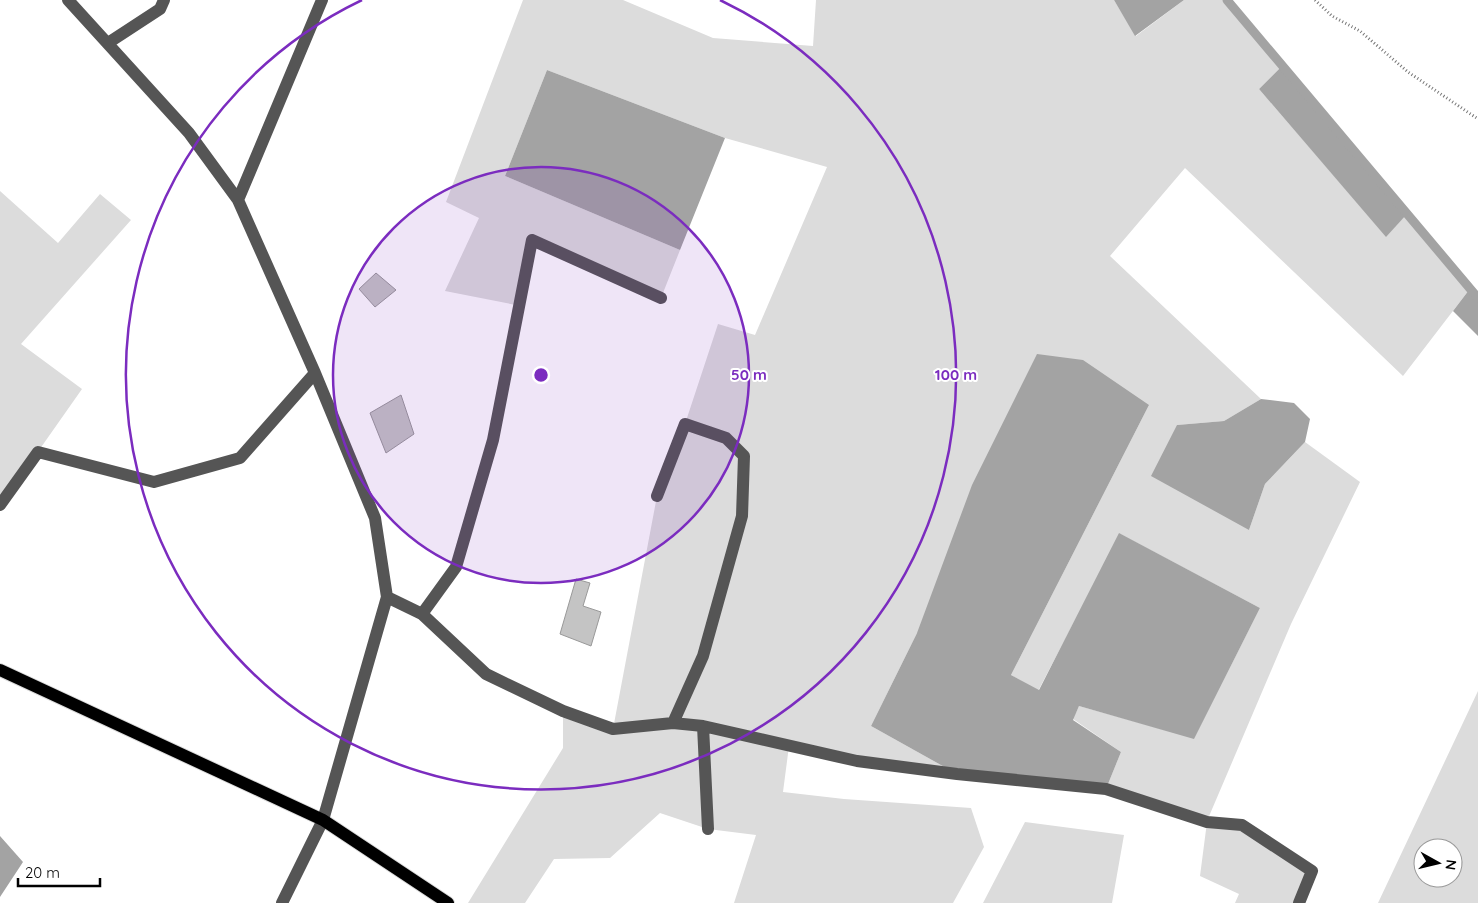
<svg xmlns="http://www.w3.org/2000/svg" width="1478" height="903" viewBox="0 0 1478 903" font-family="Quicksand,sans-serif">
<rect width="100%" height="100%" fill="#fff"/>
<path fill="#dcdcdc" fill-rule="evenodd" d="M523 0H623L713 38 813 46 816 0H1114L1136 36 1184 0H1227L1282 66 1259 89 1386 236 1407 214 1469 290 1403 376 1185 168 1110 256 1261 399 1224 421 1177 425 1249 530 1265 484 1305 442 1360 482 1291 624 1207 821 1242 825 1312 871 1299 903H1235L1239 894 1200 876 1207 822 1106 789 1121 752 1073 719 1079 706 1194 738 1260 608 1120 534 1038 691 1011 675 1149 405 917 633 871 726 957 774 789 746 783 792 844 799 971 808 984 847 953 903H734L756 835 708 829 660 813 610 858 554 859 525 903H468L563 748V711L613 729 657 496 685 424 718 324 755 335 827 167 725 138 547 70 505 176 680 250 661 298 532 240 521 306 445 291 479 218 446 202Z
M0 191 58 243 100 194 131 220 21 344 82 389 4 500 0 496Z
M1478 691V903H1378ZM1423 848H1453V878H1423Z
M1025 822 1124 835 1112 903H983Z"/>
<path fill="#a3a3a3" d="M1114 0H1184L1135 36Z
M1282 66 1407 214 1386 237 1259 89Z
M547 70 725 138 680 250 505 176Z
M1469 290 1478 298V336L1453 311Z
M1037 354 1083 360 1149 405 1011 675 1039 690 1119 533 1260 608 1194 739 1079 706 1073 720 1121 752 1106 789 957 774 871 726 917 633 972 485Z
M1261 399 1294 403 1310 419 1305 442 1265 484 1249 530 1151 476 1177 425 1224 421Z
M0 836 23 862 0 897Z"/>
<g fill="none" stroke-linecap="round" stroke-linejoin="round">
<path stroke="#a3a3a3" stroke-width="9" d="M1227 0 1478 298"/>
</g>
<path fill="#c4c4c4" stroke="#999" d="M376 273 396 290 375 307 359 289Z
M401 395 414 434 386 453 370 413Z
M576 579 590 583 583 606 601 612 591 646 560 634Z"/>
<g fill="none" stroke-linecap="round" stroke-linejoin="round">
<g stroke="#dbdbdb" stroke-width="14">
<path id="major" d="M0 670 323 820 448 903"/>
</g>
<path stroke="#777" stroke-width="3" stroke-dasharray="1 2.5" stroke-linecap="butt" d="M1315 0 1332 16 1360 31 1408 72 1478 119"/>
<path stroke="#555" stroke-width="12" d="M68 0 189 133 238 200 315 373 375 518 387 597 323 820 282 903
M108 43 160 9 164 0
M238 200 322 0
M657 496 685 424 726 438 744 456 742 516 703 656 673 723
M0 505 38 452 154 482 240 458 315 373
M387 597 422 614 486 674 563 711 613 729 673 723 703 726 857 761 957 774 1106 789 1207 822 1242 825 1312 871 1299 903
M422 614 456 567 493 440 532 240 661 298
M703 726 708 829"/>
<use href="#major" stroke="#000" stroke-width="12"/>
</g>
<circle cx="541" cy="375" r="208" fill="#7b2cbf" fill-opacity=".12"/>
<g fill="none" stroke="#7b2cbf" stroke-width="2.5">
<circle cx="541" cy="375" r="208"/>
<path d="M720 0A415 415 0 1 1 362 0"/>
</g>
<circle cx="541" cy="375" r="8" fill="#7b2cbf" stroke="#fff" stroke-width="2.5"/>
<g font-size="15" text-anchor="middle" font-weight="bold" fill="#7b2cbf" stroke="#fff" stroke-width="4" stroke-linejoin="round" paint-order="stroke">
<text x="749" y="380">50 m</text>
<text x="956" y="380">100 m</text>
</g>
<g transform="translate(1438 863) rotate(98)"><circle r="24" fill="#ffffff" stroke="#999999"/>
<path d="M0-4L9 19L0 12L-9 19Z" fill="#000000"/>
<text y="-8" font-size="14" font-weight="bold" text-anchor="middle" fill="#000000">N</text>
</g>
<path d="M18 878v8h82v-8" fill="none" stroke="#000000" stroke-width="2.5"/>
<text x="25" y="878" font-size="15" fill="#000000" stroke="#ffffff" stroke-width="4" paint-order="stroke">20 m</text>
</svg>
